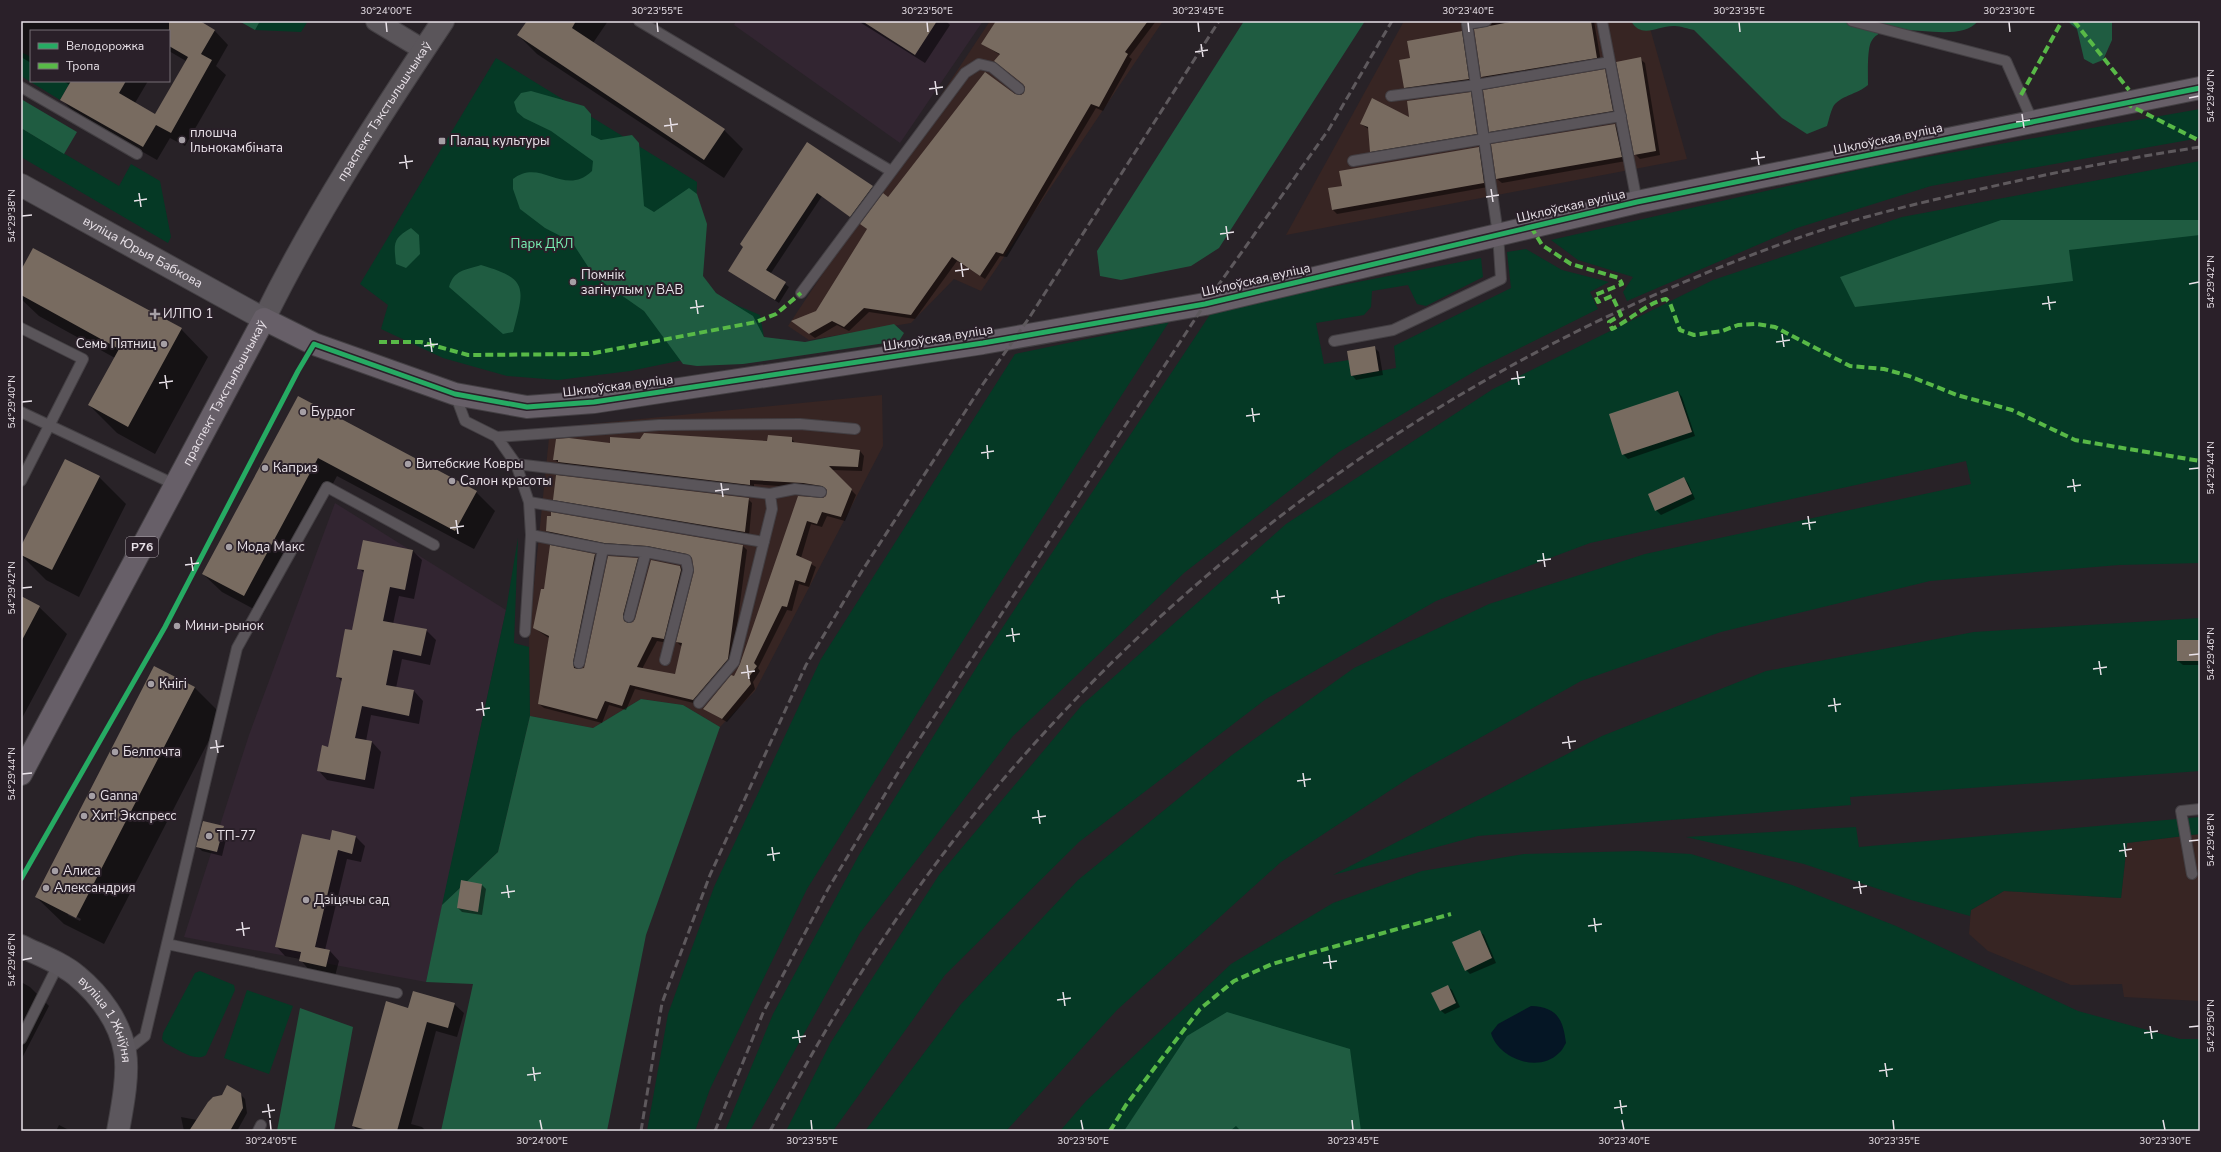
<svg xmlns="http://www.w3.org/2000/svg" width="2221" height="1152" viewBox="0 0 2221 1152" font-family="'Nunito Sans',sans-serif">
<rect width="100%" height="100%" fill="#282227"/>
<path fill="#372523" d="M990 21H1163L981 291 954 279 911 323 809 340 788 326Z
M1404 21H1648L1687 159 1286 235Z
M882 395 883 446 755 691 720 727 683 705 641 699 593 728 530 716 529 634 550 428Z
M2200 834V1001L2124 997 2122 984 2071 985 1988 951 1969 934 1971 910 2004 891 2121 898 2127 843Z"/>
<path fill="#322531" d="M736 21H983L900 143 734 25Z
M335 503 506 610 426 982 184 937 249 735Z"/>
<path fill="#053925" d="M260 21H308L301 32 255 30Z
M21 52 31 57V81H71L60 100 21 76Z
M496 58 697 182 695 246 703 291 760 315 765 343 630 371 558 380 507 376 443 358 381 329 388 305 360 284Z
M2200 109V138L1931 186 1797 228 1627 301 1623 292 1633 277 1578 260 1551 240 1875 166Z
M21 128 119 186 131 164 160 181 171 237 168 243 21 157Z
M2200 161V563L2119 565 1930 581 1721 632 1581 681 1412 776 1281 862 1117 1010 1006 1131H865L961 1004 1078 880 1232 755 1354 668 1489 604 1645 554 1971 484 1966 461 1590 543 1436 601 1266 699 1079 842 945 975 833 1131H786L831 1042 939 875 1082 705 1286 524 1493 389 1713 280 1902 217Z
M1526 249 1562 270 1609 282 1590 292 1598 309 1480 368 1339 452 1184 573 1013 736 860 933 750 1131H725L773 1014 859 855 983 657 1213 310 1481 258 1483 277 1426 306 1417 304 1408 285 1372 291 1371 307 1364 315 1316 323 1324 364 1349 360 1351 376 1396 368 1394 346 1511 288 1507 252Z
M1169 322 955 653 807 889 710 1089 695 1131H647L668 1014 714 887 821 659 1015 354Z
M518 538 514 643 529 647 530 716 498 852 442 905 506 610Z
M2200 618V771L1850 797 1851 805 1478 836 1333 875 1602 736 1766 671 1974 632Z
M2200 817V834L2127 843 2121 898 2004 891 1971 910 1970 916 1911 900 1804 864 1686 837 1856 827 1859 847Z
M1637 851 1691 854 1792 885 1896 926 2078 1011 2180 1039H2200V1131H1060L1086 1101 1231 964 1333 903 1422 871 1524 854Z
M200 971 234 985 235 990 206 1055C195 1063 176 1048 165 1043L162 1039 163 1033 195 973Z
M247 990 293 1006 269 1074 224 1058Z"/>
<path fill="#1f5c41" d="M239 21H260L255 30Z
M1244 21H1365L1219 248 1191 266 1121 280 1100 276 1097 251Z
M1631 21H1978C1957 48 1884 14 1871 42 1867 50 1868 75 1868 85 1858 94 1839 96 1833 107 1830 113 1829 120 1827 126L1807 134 1782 118 1694 30C1688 29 1681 26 1675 26 1658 25 1642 40 1631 21Z
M2067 21H2112V40L2103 60 2093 64 2084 59 2077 29Z
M531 91 584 106 591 114V135L601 140 632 135 639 143 644 206 654 212 689 188 697 194 707 224 703 276 716 293 753 316 764 337 805 342 894 324 904 333 899 341 743 364 697 366 683 364 644 311 594 276 572 242 545 228 520 209 513 189V179C541 157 564 198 592 171L593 161 551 131 524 118 517 112 514 102 521 93Z
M21 99 77 132 64 154 21 128Z
M2001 220H2200V235L2069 250 2073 281 1855 307 1840 277Z
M411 228 419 235 420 254 406 268 396 264C394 244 392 239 411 228Z
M481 265C528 279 525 287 513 332L503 334 449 287C454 270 465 270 481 265Z
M641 699 683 705 720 727 646 935 607 1131H441L473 984 426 982 442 905 498 852 530 716 593 728Z
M300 1008 353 1027 334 1131H277Z
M1227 1012 1350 1049 1361 1131H1241L1236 1126 1230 1131H1124L1187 1036Z"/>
<path fill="#051625" d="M1531 1006C1557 1007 1563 1019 1566 1043 1564 1046 1562 1051 1559 1053 1538 1074 1498 1058 1491 1033L1498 1024Z"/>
<path fill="#0007" fill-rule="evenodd" d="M21 21H198L214 30 228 45 216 66 226 75 185 146 170 138 157 160 76 114 61 99 70 85 63 81H148L135 103 155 115 186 61 169 51V31H31V63L21 57Z
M528 21H608L593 43 724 130 743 149 724 178 537 54 518 35Z
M858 21H946L950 25 925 63Z
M998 21H1156L1129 57 1132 59 1103 111 1096 108 1007 257 1000 256 985 279 957 261 915 319 869 312 849 331 837 325 815 338 797 325 816 312 868 230 862 224 888 198 1015 95 1021 96 1025 93 1026 87 1000 55 983 44Z
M1493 21H1594L1601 62 1487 81 1482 77 1476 30 1490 27Z
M1461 31 1465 36 1472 84 1410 92 1405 87 1411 59Z
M1640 59 1645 63 1660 155 1640 159 1635 154Z
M1604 71 1609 75 1617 115 1495 135 1490 131Z
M1470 93 1475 98 1481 138 1376 155 1371 151 1370 130 1361 124 1411 118Z
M1615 125 1619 129 1626 161 1502 183 1497 179Z
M807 143 876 191 855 220 822 196 771 273 789 287 779 303 730 271Z
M1478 148 1483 152 1488 187 1337 214 1333 210 1343 187Z
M21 272 181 329 208 357 155 454 117 433 89 405 115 358 39 316 21 299Z
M1375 348 1379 352 1383 375 1356 380 1352 375Z
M1678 392 1682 397 1695 436 1628 459 1623 454Z
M298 397 476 492 495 511 474 549 337 476 263 614 222 592 203 574Z
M791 438 796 444 860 451 864 456 862 471 832 470 856 495 845 521 827 516 822 527 811 524 801 558 816 567 809 587 799 584 792 611 787 610 758 668 760 671 753 682 755 689 727 722 704 709 735 677 741 664 799 497 824 499 827 496 828 490 754 484V489L563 466 554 459 611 444 640 440 768 442Z
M99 477 126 504 79 597 46 580 21 555V548Z
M1684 478 1688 483 1695 499 1661 515 1656 510Z
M554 499H748L752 503 749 536 559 504Z
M547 531 743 546 747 550 732 664 698 704 635 689 626 710 609 705 602 723 544 708 539 704 549 638 534 628 545 591 551 547 595 555 599 559 577 667 578 671 584 668 637 559 642 563 627 620 628 624 634 623 680 566 685 571 668 643 657 641 642 669 675 675 682 647 677 642 695 572 693 558 652 550 609 547 552 535Z
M364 541 413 551 422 560 414 599 399 596 393 624 426 630 436 640 430 665 402 659 396 688 414 691 423 701 419 724 371 715 366 741 372 742 381 752 374 789 327 780 318 770 329 748 342 682 337 676 353 632 365 574 359 568Z
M21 597 39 607 67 634 21 720Z
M2200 641V665H2183L2178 661Z
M155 668 195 688 222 715 104 944 64 924 36 897ZM68 912 81 919 80 921 68 915Z
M223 827 228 831 222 856 202 851 198 847Z
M356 837 365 846 361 862 347 859 325 950 330 951 339 961 335 976 309 970 300 959 285 956 276 946 331 842Z
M482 885 486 889 482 915 462 912 458 908Z
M1479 931 1484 935 1496 963 1470 974 1466 970Z
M21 982 30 987 49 1006 21 1060Z
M1447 986 1452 990 1460 1007 1445 1014 1440 1010Z
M454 1004 464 1013 457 1037 436 1031 411 1124 422 1127 426 1131H358L353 1126 409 1009Z
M240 1094 245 1099 247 1113 237 1131H184L181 1117 197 1120Z
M59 1125 71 1131H56Z"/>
<path fill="#786b60" d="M169 21H200L215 30 201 54 212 60 171 133 156 125 143 147 60 100 71 81H126L119 93 155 114 188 57 169 46Z
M527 21H576L572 28 725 129 704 160 517 35Z
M862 21H937L915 55Z
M996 21H1148L1125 52 1128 54 1099 107 1091 104 1003 254 996 252 980 276 952 257 911 315 864 308 844 327 832 321 809 334 791 321 816 311 867 229 860 224 883 193 888 197 985 72 1015 94 1021 95 1024 93 1025 87 1023 84 994 61 1000 54 981 44Z
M1515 21H1591L1597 58 1481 77 1474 29Z
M1462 31 1469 79 1404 88 1399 60 1410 58 1407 41Z
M1641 57 1656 151 1634 155 1616 62Z
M1605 69 1613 111 1489 132 1483 90Z
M1471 92 1477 134 1370 152 1368 127 1360 124 1372 98 1409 117 1407 101Z
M1615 124 1622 157 1496 179 1491 144Z
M807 142 873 186 850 217 817 193 766 270 786 282 775 300 728 271 743 247 740 244Z
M1479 147 1484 183 1332 210 1328 188 1342 186 1339 171Z
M33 248 182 328 128 427 88 405 119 349 21 295V270Z
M1375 346 1379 371 1351 376 1347 351Z
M1678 391 1692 432 1622 455 1609 414Z
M298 396 477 491 455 531 318 458 244 596 202 574Z
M644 433 767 441 768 435 792 437V442L860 450 858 467 829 466 852 489 841 517 822 512 817 524 807 521 796 555 812 562 805 583 795 580 787 607 782 606 754 663 757 666 749 677 751 684 722 719 703 709 731 675 734 676 740 664 798 496 823 498 826 496 827 490 822 486 803 483 750 480V485L558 462V460H553L556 439 569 438 610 443V437L640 439Z
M65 459 100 476 52 570 21 555V546Z
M556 475 749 498 745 532 553 500Z
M1684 477 1692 494 1655 511 1648 494Z
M551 512 743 545 728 659 693 700 630 685 622 706 605 701 597 719 538 704 549 636 533 628 541 589H544L550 545 595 554 573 662 574 668 578 669 584 668 585 664 608 556 638 558 623 615 624 621 628 623 633 622 635 619 651 560 680 566 681 570 664 639 652 637 637 667 675 674 682 643 676 642 694 571 692 558 687 554 647 546 604 543 546 531 547 516H551Z
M363 540 413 550 405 590 390 587 383 621 427 629 421 656 393 650 386 685 414 690 409 716 362 706 355 738 372 741 365 780 317 771 322 745 328 747 342 678 336 677 345 629 352 630 364 570 357 569Z
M21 596 40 606 21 642Z
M2177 640H2200V661H2177Z
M154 666 195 687 76 918 35 897Z
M203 821 224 826 217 852 196 847Z
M332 830 356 836 352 854 338 850 315 947 330 950 326 967 299 961 301 952 275 947 302 834 330 840Z
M461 880 482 884 478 912 457 908Z
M1480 930 1492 958 1465 971 1452 942Z
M1448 985 1456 1003 1440 1011 1431 993Z
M413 991 455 1003 448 1028 427 1022 397 1131H370L352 1126 386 1001 408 1008Z
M227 1085 241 1093 243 1108 230 1131H189L208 1102 213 1097 222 1095Z"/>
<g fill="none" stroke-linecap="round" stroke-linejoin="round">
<g stroke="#433f43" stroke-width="12">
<path id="service" d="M639 21 891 171
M1602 21 1637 202
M1852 21 2006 61 2032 120
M21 87 137 154
M1391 96 1476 85 1610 62
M1353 161 1621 116
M801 293 965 73 979 64 992 67 1019 89
M21 328 83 359 21 481
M1334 341 1393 330 1501 279 1498 234 1467 24 1486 21
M455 394 465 421 497 437 659 425 800 424 855 429
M21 412 176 485
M497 437 516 464 529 502 531 535 603 549 646 552 686 560 688 570 665 660
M516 464 770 494 772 509 734 662 699 703
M770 494 795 489 821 492
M529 502 764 542
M629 617 646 552
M525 632 531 535
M579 663 603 549
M2192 874 2181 811 2200 809
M167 944 397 993
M21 1039 58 965
M125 1052 145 1036 237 648 327 487 434 545
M258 1131 261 1125"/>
</g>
<g stroke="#433f43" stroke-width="22">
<path id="minor" d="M376 21 424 50"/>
</g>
<g stroke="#433f43" stroke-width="24">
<g id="tertiary">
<path id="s1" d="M264 319C315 215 379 117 443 21"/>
</g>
</g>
<g stroke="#433f43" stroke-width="24">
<g id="secondary">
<path id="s2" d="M21 185 264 319"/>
<path id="s3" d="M21 946C39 955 62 963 77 976 100 995 120 1022 125 1052 129 1074 122 1109 118 1131"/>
</g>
</g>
<g stroke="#433f43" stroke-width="24">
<g id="primary">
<path id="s4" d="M21 774 264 319 314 344 455 394 527 407 594 402 983 343 1205 304 1637 202 2200 88"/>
</g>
</g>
<use href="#service" stroke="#5a555a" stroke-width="10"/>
<use href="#minor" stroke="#5a555a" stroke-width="20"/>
<use href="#tertiary" stroke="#5a555a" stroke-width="22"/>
<use href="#secondary" stroke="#5c575d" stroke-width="22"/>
<use href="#primary" stroke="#675f68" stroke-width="22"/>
<path stroke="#5e595d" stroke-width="3" stroke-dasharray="8 4" stroke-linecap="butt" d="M641 1131 662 1003 710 875 806 665 862 571 983 384 1029 318 1219 21
M715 1131 763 1013 828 889 905 761 1205 304 1329 129 1392 21
M770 1131C836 1005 913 884 1006 776 1216 531 1481 352 1784 243 1844 221 1906 206 1968 192 2045 174 2122 159 2200 147"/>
<path stroke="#58b947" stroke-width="4" stroke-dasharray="8 4" stroke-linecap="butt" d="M2074 21 2129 90
M2021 95 2062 21
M2125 103 2200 141
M1531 227 1542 245 1571 264 1619 278 1622 284 1595 295 1598 302 1612 296 1621 315 1609 322 1612 329C1630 320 1647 303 1666 299L1670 303 1680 330 1694 335 1722 331 1738 325 1756 324 1775 327 1850 366 1884 369 1909 376 1957 395 2012 410 2075 440 2200 461
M379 342H421L468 355 589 354 756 322 776 314 801 293
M1110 1131 1126 1105 1200 1009 1234 981 1272 964 1451 914"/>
<g stroke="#2a2029" stroke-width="8">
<path id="cycleway" d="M21 879 165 627 298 371 314 344 455 394 527 407 594 402 983 343 1205 304 1637 202 2200 88"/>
</g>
<use href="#cycleway" stroke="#26ab63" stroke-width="5"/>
</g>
<path fill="none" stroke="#e9e2e9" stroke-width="1.5" d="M386 22 387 32M657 22 658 32M927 22 928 32M1198 22 1199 32M1468 22 1469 32M1739 22 1740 32M2009 22 2010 32M1201 44 1203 57M1195 52 1208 50M935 81 937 95M929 89 943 87M2189 98 2199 96M2022 114 2024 128M670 118 672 132M2016 122 2030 120M664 126 678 124M1757 151 1759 165M405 155 407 169M1751 159 1765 157M399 163 413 161M1491 189 1493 202M139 193 141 207M1486 197 1499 195M134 201 147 199M22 216 32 215M1226 226 1228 240M1220 234 1234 232M961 263 963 277M955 271 969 269M2189 284 2199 282M2048 296 2050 310M696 300 698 314M2042 304 2056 302M690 308 704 306M1782 334 1784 347M430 338 432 352M1776 342 1790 340M424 346 438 344M1517 371 1519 385M165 375 167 389M1511 379 1525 377M159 383 173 381M22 402 32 401M1252 408 1254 422M1246 416 1260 414M987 445 988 459M981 453 994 451M2189 469 2199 468M2073 479 2075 492M721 483 723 497M2067 487 2081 485M715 491 729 489M1808 516 1810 530M456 520 458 534M1802 524 1816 522M450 528 464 526M1543 553 1545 567M191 557 193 571M1537 561 1551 559M185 565 199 563M22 588 32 587M1277 590 1279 604M1271 598 1285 596M1012 628 1014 642M1006 636 1020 634M2189 655 2199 654M2099 661 2101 675M747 665 749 679M2093 669 2107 667M741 673 755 671M1834 698 1836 712M482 702 484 716M1828 706 1841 704M476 710 490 708M1568 736 1570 749M216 740 218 753M1562 743 1576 741M210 748 224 746M1303 773 1305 787M22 774 32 773M1297 781 1311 779M1038 810 1040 824M1032 818 1046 816M2189 841 2199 840M2124 843 2126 857M772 847 774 861M2119 851 2132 849M767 855 780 853M1859 881 1861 894M507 885 509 898M1853 888 1867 886M501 893 515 891M1594 918 1596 932M242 922 244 936M1588 926 1602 924M236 930 250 928M1329 955 1331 969M22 960 32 958M1323 963 1337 961M1063 992 1065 1006M1057 1000 1071 998M2150 1026 2152 1039M2189 1027 2199 1026M798 1030 800 1043M2144 1033 2158 1031M792 1038 806 1036M1885 1063 1887 1077M533 1067 535 1081M1879 1071 1893 1069M527 1075 541 1073M1620 1100 1622 1114M268 1104 270 1118M1614 1108 1627 1106M262 1112 275 1110M270 1120 271 1130M540 1120 542 1130M811 1120 812 1130M1081 1120 1083 1130M1352 1120 1353 1130M1622 1120 1624 1130M1893 1120 1894 1130M2163 1120 2165 1130"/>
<g fill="#a59fa5" stroke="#2a2029" stroke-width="1.5">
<circle cx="182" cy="140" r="4"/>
<rect x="438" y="137" width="8" height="8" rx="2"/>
<circle cx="573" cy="282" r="4"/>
<path d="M153 308h4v4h4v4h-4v4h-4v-4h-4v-4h4z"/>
<circle cx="164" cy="344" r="4"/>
<circle cx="303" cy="412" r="4"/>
<circle cx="408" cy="464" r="4"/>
<circle cx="265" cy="468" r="4"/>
<circle cx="452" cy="481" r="4"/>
<circle cx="229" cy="547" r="4"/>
<circle cx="177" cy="626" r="4"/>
<circle cx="151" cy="684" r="4"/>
<circle cx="115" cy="752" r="4"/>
<circle cx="92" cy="796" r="4"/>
<circle cx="84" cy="816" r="4"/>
<circle cx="209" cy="836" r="4"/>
<circle cx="55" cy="871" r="4"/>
<circle cx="46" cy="888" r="4"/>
<circle cx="306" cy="900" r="4"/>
</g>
<g text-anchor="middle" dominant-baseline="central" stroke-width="4" stroke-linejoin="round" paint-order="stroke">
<rect fill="#2a2029" stroke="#b0a8af" stroke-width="1" x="126" y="537" width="32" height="20" rx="3"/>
<g font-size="12" font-weight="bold" fill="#e9e2e9">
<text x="142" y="547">Р76</text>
</g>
<g font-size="13" fill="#e9e2e9" stroke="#2a2029">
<text stroke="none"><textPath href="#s1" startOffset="240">праспект Тэкстыльшчыкаў</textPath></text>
<text transform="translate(1888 139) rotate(-12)">Шклоўская вуліца</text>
<text transform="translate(1571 206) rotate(-13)">Шклоўская вуліца</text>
<text stroke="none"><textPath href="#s2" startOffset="139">вуліца Юрыя Бабкова</textPath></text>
<text transform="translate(1256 280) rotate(-13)">Шклоўская вуліца</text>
<text transform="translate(938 338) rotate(-9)">Шклоўская вуліца</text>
<text transform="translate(618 386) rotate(-7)">Шклоўская вуліца</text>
<text stroke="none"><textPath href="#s4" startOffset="432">праспект Тэкстыльшчыкаў</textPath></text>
<text stroke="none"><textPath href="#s3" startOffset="117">вуліца 1 Жніўня</textPath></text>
</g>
<g font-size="13" fill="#e9e2e9" stroke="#2a2029" text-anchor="start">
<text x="190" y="133">плошча<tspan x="190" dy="15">Ільнокамбіната</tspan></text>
<text x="450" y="141">Палац культуры</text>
<text x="581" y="275">Помнік<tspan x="581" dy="15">загінулым у ВАВ</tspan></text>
<text x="163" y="314">ИЛПО 1</text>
<text x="156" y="344" text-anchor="end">Семь Пятниц</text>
<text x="311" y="412">Бурдог</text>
<text x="416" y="464">Витебские Ковры</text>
<text x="273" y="468">Каприз</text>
<text x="460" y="481">Салон красоты</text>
<text x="237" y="547">Мода Макс</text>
<text x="185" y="626">Мини-рынок</text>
<text x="159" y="684">Кнігі</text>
<text x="123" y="752">Белпочта</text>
<text x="100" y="796">Ganna</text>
<text x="92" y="816">Хит! Экспресс</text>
<text x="217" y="836">ТП-77</text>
<text x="63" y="871">Алиса</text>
<text x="54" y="888">Александрия</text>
<text x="314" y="900">Дзіцячы сад</text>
</g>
<g font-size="13" fill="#7af2b6" stroke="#2a2029">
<text x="542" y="244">Парк ДКЛ</text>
</g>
</g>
<rect width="2221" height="1152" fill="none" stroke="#2a2029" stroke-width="44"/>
<rect x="30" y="30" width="140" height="52" fill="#2a2029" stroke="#766e76"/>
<rect x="38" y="43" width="20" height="6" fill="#26ab63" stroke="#766e76"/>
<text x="66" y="50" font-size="12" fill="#e9e2e9">Велодорожка</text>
<rect x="38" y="63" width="20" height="6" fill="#58b947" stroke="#766e76"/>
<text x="66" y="70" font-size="12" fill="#e9e2e9">Тропа</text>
<rect x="22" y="22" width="2177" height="1108" fill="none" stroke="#e9e2e9" stroke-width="1.5"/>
<g font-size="10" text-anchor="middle" fill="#e9e2e9">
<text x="386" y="14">30°24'00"E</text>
<text x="657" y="14">30°23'55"E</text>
<text x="927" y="14">30°23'50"E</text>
<text x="1198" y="14">30°23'45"E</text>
<text x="1468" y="14">30°23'40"E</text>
<text x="1739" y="14">30°23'35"E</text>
<text x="2009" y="14">30°23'30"E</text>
<text transform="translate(2210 96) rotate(-90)" y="4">54°29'40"N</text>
<text transform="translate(11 216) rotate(-90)" y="4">54°29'38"N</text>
<text transform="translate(2210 282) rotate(-90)" y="4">54°29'42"N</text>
<text transform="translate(11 402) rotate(-90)" y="4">54°29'40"N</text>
<text transform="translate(2210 468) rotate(-90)" y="4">54°29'44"N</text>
<text transform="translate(11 588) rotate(-90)" y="4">54°29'42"N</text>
<text transform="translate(2210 654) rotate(-90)" y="4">54°29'46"N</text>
<text transform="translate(11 774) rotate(-90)" y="4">54°29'44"N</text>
<text transform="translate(2210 840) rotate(-90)" y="4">54°29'48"N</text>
<text transform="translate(11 960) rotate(-90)" y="4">54°29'46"N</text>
<text transform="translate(2210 1026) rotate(-90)" y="4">54°29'50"N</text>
<text x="271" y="1144">30°24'05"E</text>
<text x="542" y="1144">30°24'00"E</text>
<text x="812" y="1144">30°23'55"E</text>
<text x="1083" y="1144">30°23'50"E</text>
<text x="1353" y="1144">30°23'45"E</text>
<text x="1624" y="1144">30°23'40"E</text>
<text x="1894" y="1144">30°23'35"E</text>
<text x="2165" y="1144">30°23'30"E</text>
</g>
</svg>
